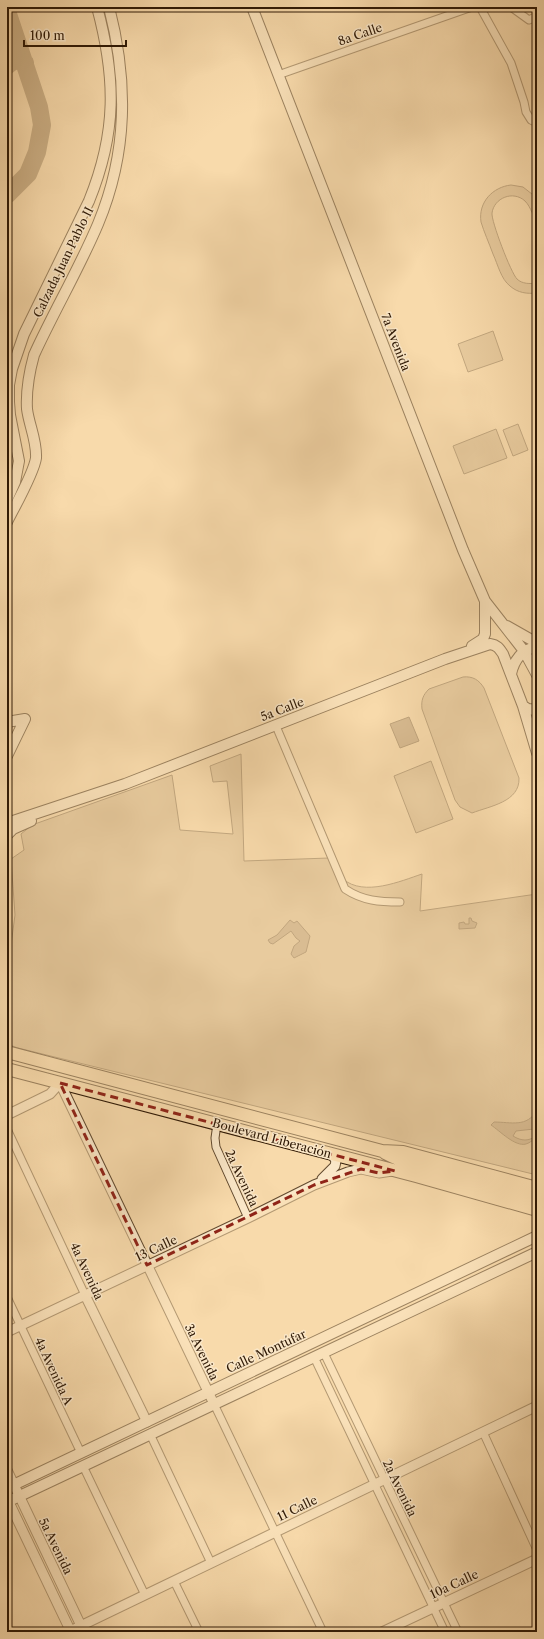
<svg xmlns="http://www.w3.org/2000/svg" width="544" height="1639" viewBox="0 0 544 1639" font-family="'Libre Caslon Text',serif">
<rect width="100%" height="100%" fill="#f8daab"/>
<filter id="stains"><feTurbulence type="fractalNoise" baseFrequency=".005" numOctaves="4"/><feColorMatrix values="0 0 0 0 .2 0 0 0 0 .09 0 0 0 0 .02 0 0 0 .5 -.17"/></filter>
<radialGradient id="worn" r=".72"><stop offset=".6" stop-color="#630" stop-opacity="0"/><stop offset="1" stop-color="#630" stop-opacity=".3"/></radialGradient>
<path fill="#d6b98f" stroke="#82694a" d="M511 185 523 187 537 198V226C534 218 531 207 525 201 513 190 494 198 492 213 491 221 511 273 517 279 522 284 530 284 537 283V293C527 294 518 293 510 286 501 279 498 265 493 254 489 243 484 232 481 222 478 202 493 187 511 185Z
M493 331 503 360 468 372 458 344Z
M518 424 528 450 513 456 503 430Z
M496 429 507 458 464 474 453 446Z
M463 677C473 676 479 680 484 688L519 778C520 802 490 806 472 813L460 807 455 800 422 709C421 700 423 695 429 689Z
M241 754 244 861 329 858C333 865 337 874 343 879 364 897 401 881 422 874L420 911 537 894V1175L18 1048 7 1044V975L15 915 11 859 24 850 21 834 32 825 172 775 180 830 233 834 227 781 213 782 210 766Z
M431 761 453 819 416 833 394 776Z"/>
<path fill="#b49873" stroke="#7f6547" d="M409 717 419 741 400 748 390 724Z
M469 918H471L472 921 477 923 475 928 459 929V923L464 922 465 924H469Z
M290 920 294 923 297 921 310 936 306 952 294 958 291 954 294 946 300 941 296 938 291 931 273 944 270 943 268 940 277 935Z
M537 1110V1134L534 1129 516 1131 513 1136C521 1141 529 1142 537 1135V1137C534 1139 530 1143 526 1144 515 1147 500 1131 491 1125L494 1122C511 1122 527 1128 537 1110Z"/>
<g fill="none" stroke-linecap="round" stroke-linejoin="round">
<path stroke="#947a58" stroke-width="18" d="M7 11 39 107 42 125 37 152 28 174 7 195
M7 66C12 60 18 59 25 63"/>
<g stroke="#61492e" stroke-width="9">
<path id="minor" d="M480 7 511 63 524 102 526 112 531 120 537 123
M511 7 529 20 537 16
M278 75 472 7
M276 726 345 889C363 901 380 902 400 902
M217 1124 215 1138 216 1147 248 1218
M7 1129 85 1295
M7 1297 81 1453
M324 1353 458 1632
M314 1357 445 1632
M214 1404 323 1632
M483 1432 537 1550
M150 1434 211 1563
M83 1466 145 1595
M174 1581 199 1632"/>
</g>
<g stroke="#61492e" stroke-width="11">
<path id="tertiary" d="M7 1115 50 1094 60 1083 214 1404
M322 1179 335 1166 336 1161 332 1154
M85 1295 147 1422
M7 1332 248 1218 314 1185 348 1172 361 1169 379 1173 392 1171
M7 1470 84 1632
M7 1498 71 1632
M68 1632 537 1406
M382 1632 537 1559"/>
</g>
<g stroke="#2f1905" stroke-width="12">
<path id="secondary" d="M252 7 463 550 485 601 524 651 537 675
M7 500 15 482 19 461 10 415 9 402V385L12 369 24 334 89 201C117 132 116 78 97 7
M7 522C15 506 34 473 36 458 37 441 29 425 27 409 26 391 29 373 34 355 54 311 79 269 98 224 128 152 128 81 109 7
M507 626 537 643
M472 646 483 639 485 634V602
M511 674C514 660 522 649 537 647
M523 706 528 709 537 710
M7 722 25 719
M7 756 25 719
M7 823 125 784 445 659 490 644C497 645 499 648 503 654L523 706 537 753
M7 835 13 829 31 821
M7 1488 537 1236
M7 1502 537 1252"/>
</g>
<g stroke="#2f1905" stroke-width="14">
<path id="trunk" d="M7 1052 382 1151 403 1152 537 1188
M7 1069 416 1176 537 1210
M385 1153C406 1164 428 1170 451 1176 479 1185 508 1193 537 1198"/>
</g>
<use href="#minor" stroke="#fae7c8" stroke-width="7"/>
<use href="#tertiary" stroke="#fae7c8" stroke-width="9"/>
<use href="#secondary" stroke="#fae7c8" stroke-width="10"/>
<use href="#trunk" stroke="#f8daab" stroke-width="12"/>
</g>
<path d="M0 0H544V1639H0ZM60 1083 395 1171 379 1173 361 1169 314 1185 147 1265Z" fill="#f8daab" fill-opacity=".55" fill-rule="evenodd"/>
<path fill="none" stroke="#8f2418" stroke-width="3" stroke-dasharray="8 5" stroke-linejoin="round" d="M60 1083 395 1171 379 1173 361 1169 314 1185 147 1265Z"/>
<g text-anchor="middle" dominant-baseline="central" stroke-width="3" stroke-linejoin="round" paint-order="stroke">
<g font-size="12" fill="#2f1905" stroke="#fae7c8">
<text transform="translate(360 34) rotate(-19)">8a Calle</text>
<text transform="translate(63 262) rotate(-64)">Calzada Juan Pablo II</text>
<text transform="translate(396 342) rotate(69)">7a Avenida</text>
<text transform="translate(282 709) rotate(-21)">5a Calle</text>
<text transform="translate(272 1138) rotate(15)">Boulevard Liberación</text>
<text transform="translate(242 1178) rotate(65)">2a Avenida</text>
<text transform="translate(156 1248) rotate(-25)">13 Calle</text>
<text transform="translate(87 1271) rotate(65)">4a Avenida</text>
<text transform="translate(266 1351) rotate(-25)">Calle Montúfar</text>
<text transform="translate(202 1352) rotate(64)">3a Avenida</text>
<text transform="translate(54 1371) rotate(65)">4a Avenida A</text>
<text transform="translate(400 1488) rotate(64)">2a Avenida</text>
<text transform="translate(297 1508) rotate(-26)">11 Calle</text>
<text transform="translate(56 1546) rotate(64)">5a Avenida</text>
<text transform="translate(454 1584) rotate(-25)">10a Calle</text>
</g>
</g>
<rect width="544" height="1639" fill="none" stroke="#f8daab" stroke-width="24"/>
<rect x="8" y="8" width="528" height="1623" fill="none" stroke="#2f1905" stroke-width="2"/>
<rect x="12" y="12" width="520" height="1615" fill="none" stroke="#2f1905"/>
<path d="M24 40v6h102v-6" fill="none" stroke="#2f1905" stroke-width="2"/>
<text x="30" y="40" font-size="12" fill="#2f1905" stroke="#fae7c8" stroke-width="3" paint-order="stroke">100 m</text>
<rect width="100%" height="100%" filter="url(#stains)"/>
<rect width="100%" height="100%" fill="url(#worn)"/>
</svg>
